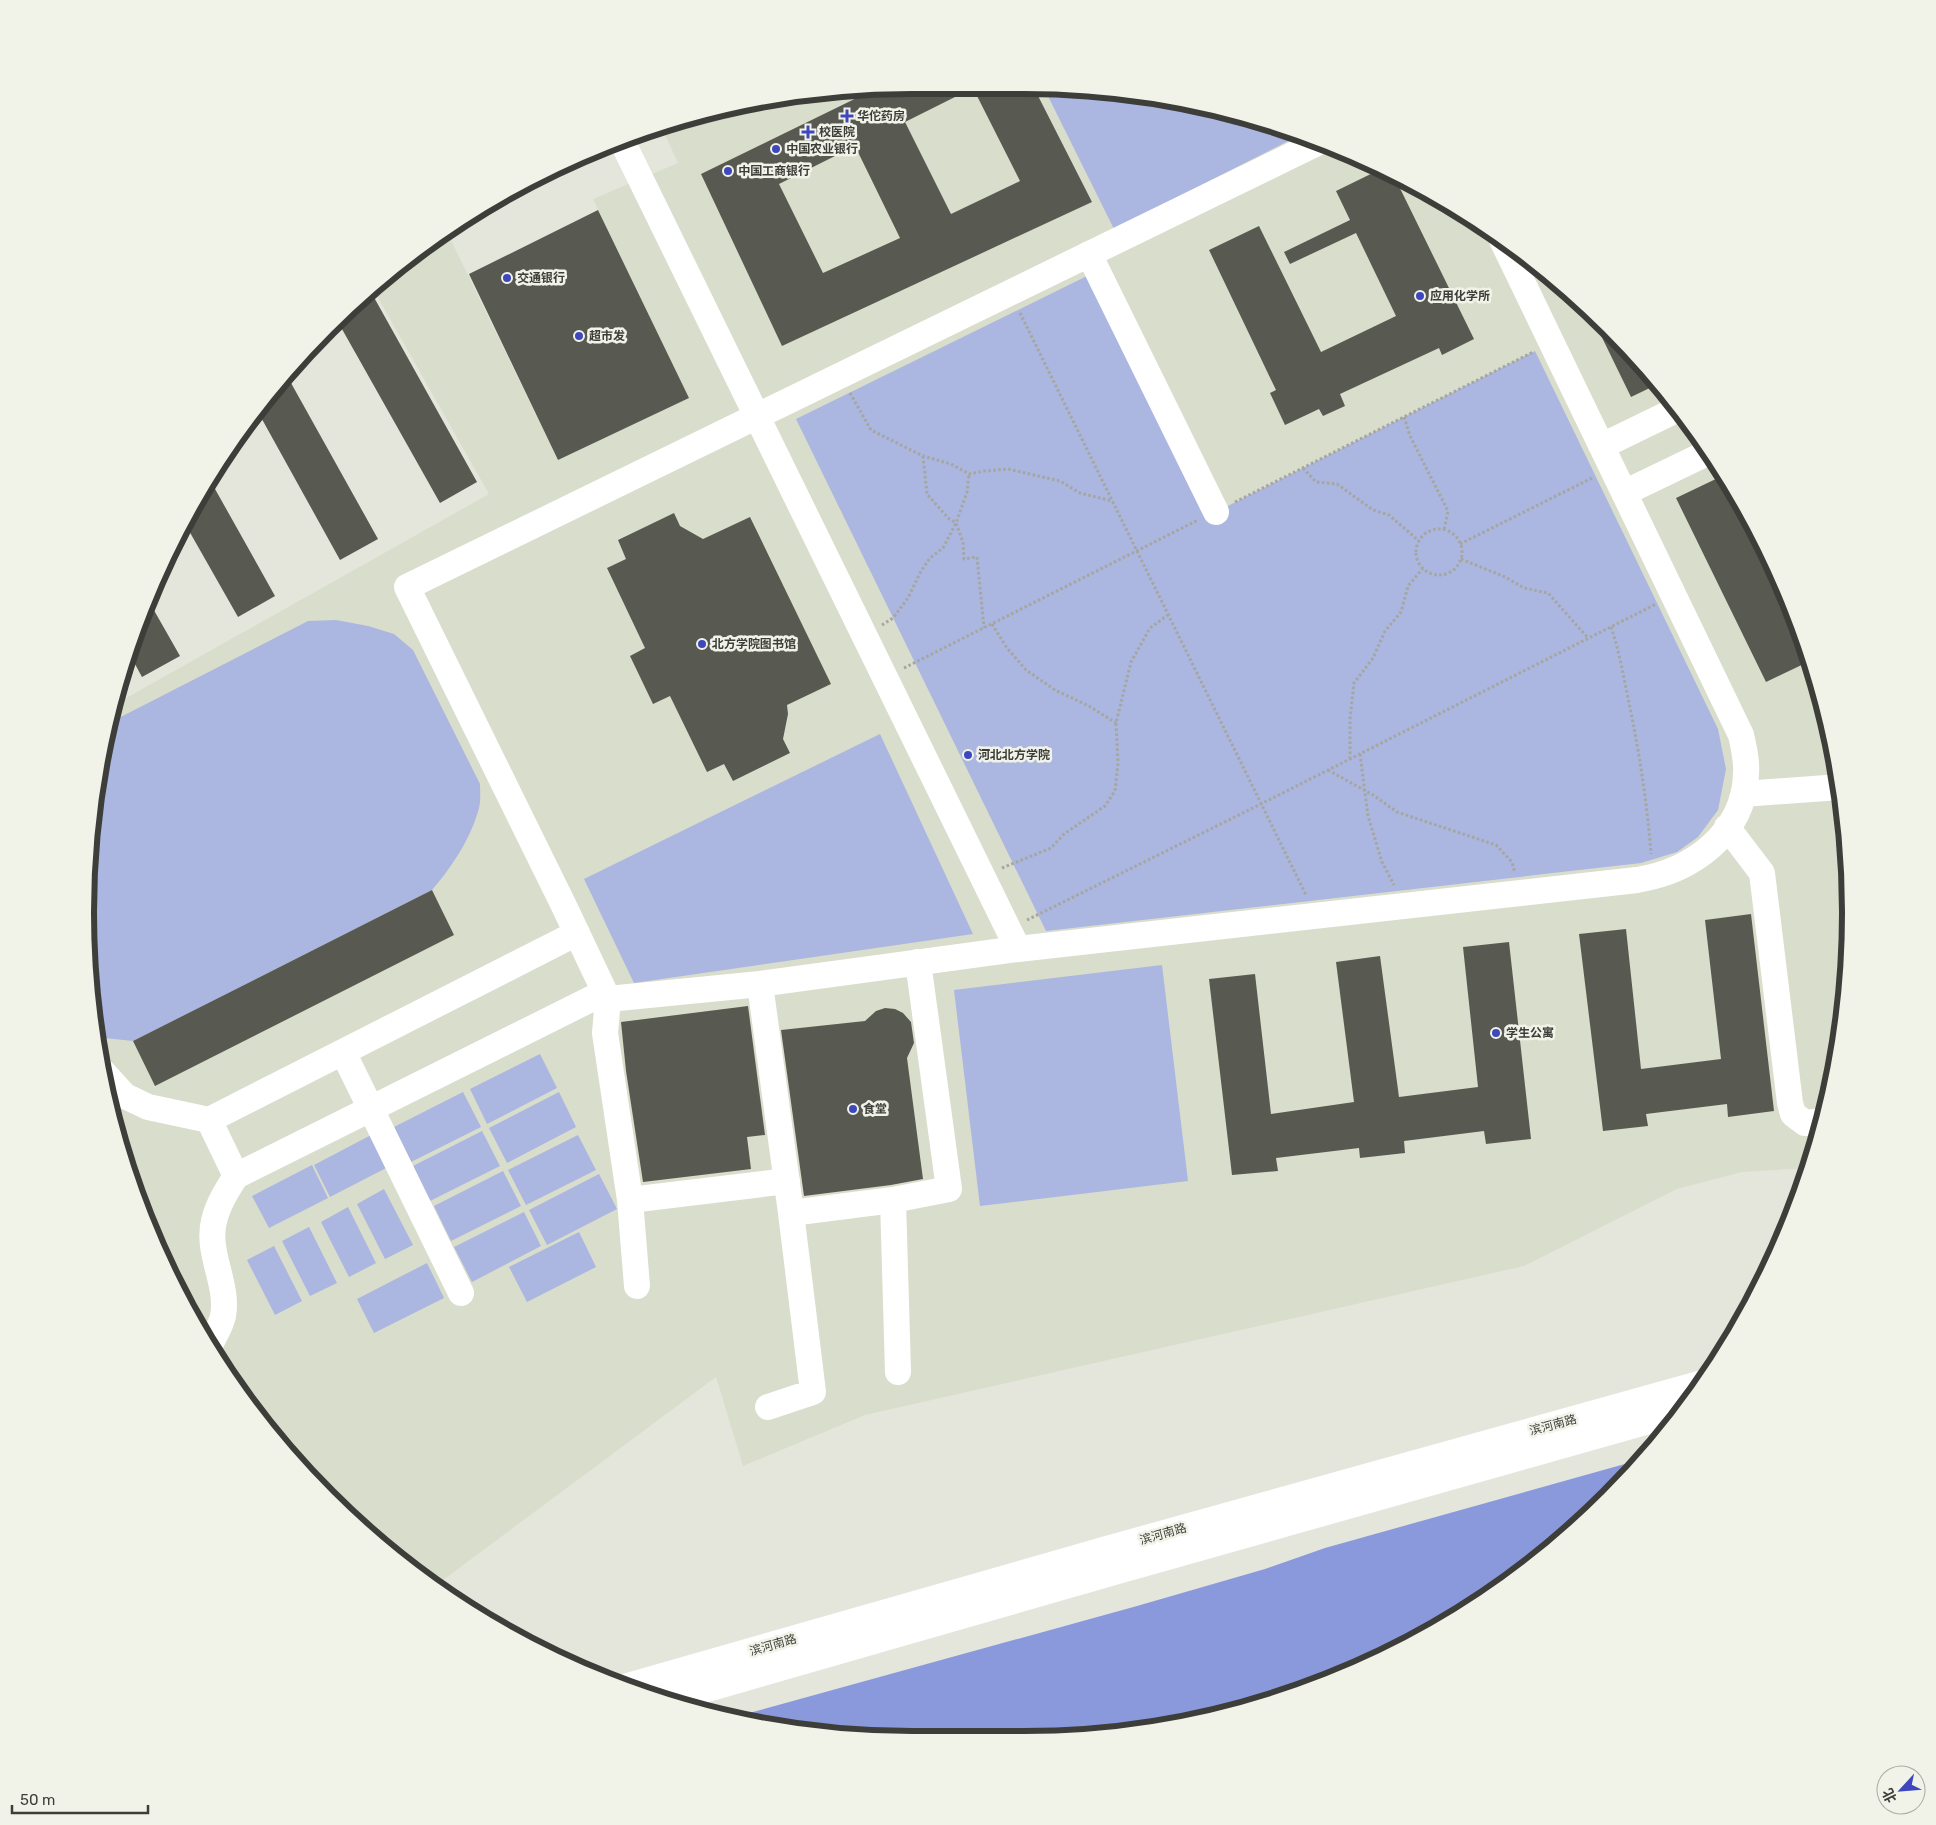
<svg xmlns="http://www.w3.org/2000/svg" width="1936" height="1825" viewBox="0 0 1936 1825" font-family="Rubik,'Noto Sans SC',sans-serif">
<rect width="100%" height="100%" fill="#e4e6dc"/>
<path fill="#d9ddcb" d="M913 85 1078 87 1238 113 1390 170 1527 256 1646 367 1740 499 1807 647 1844 804 1849 966 1823 1126 1807 1168 1742 1172 1677 1189 1524 1266 865 1415 743 1466 716 1377 443 1580 431 1583 327 1497 224 1372 148 1229 113 1127 92 1021 87 859 112 706 489 494 373 289 409 256 447 232 558 460 689 398 593 199 678 163 661 126 751 101Z"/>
<path fill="#abb6e1" d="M1043 86 1078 87 1238 113 1298 136 1114 229Z
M1087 276 1206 517 1535 351 1718 729 1726 769 1718 810 1698 837 1677 852 1641 863 1046 931 796 419Z
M336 620 368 626 394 634 413 650 480 784C480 791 481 800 479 808 471 838 452 867 432 890L133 1041 95 1037 92 1021 87 859 109 723 308 621Z
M880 734 973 934 634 983 584 879Z
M1162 965 1188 1181 980 1206 954 990Z
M540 1054 557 1088 487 1124 470 1089Z
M463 1092 481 1127 411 1162 394 1127Z
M559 1092 576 1127 507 1163 489 1128Z
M482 1131 500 1166 430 1201 413 1166Z
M373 1134 390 1166 330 1197 314 1165Z
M578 1135 596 1170 526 1205 508 1170Z
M312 1165 328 1198 269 1228 252 1196Z
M503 1171 521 1206 451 1241 434 1206Z
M599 1174 617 1209 547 1245 529 1210Z
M384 1189 413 1245 385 1259 357 1204Z
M348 1207 376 1263 349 1277 321 1222Z
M524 1212 541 1246 472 1282 454 1247Z
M309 1227 337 1283 310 1296 282 1241Z
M579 1232 596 1267 527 1302 509 1267Z
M274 1246 302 1301 275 1315 247 1260Z
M427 1263 444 1298 374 1333 357 1299Z"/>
<path fill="#8a99db" d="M1639 1460 1569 1534 1438 1629 1290 1696 1132 1733 912 1740 751 1724 731 1718 1137 1606 1265 1569 1325 1548Z"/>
<path fill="#585a51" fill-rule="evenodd" d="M912 85 1033 86 1092 202 782 346 701 174 875 89ZM973 88 1020 181 951 214 905 122ZM855 146 900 238 823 273 779 184Z
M1383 168 1392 172 1474 339 1442 355 1439 348 1340 394 1345 406 1323 416 1319 409 1285 425 1270 393 1276 390 1209 250 1259 226 1321 352 1396 316 1356 233 1290 264 1284 252 1350 220 1336 191Z
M598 210 689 398 558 460 469 274Z
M371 292 477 482 440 503 338 322Z
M1593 319 1646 367 1658 384 1631 397Z
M286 374 378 539 340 560 258 412Z
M1720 477 1795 629 1798 628 1807 647 1810 661 1766 682 1676 498Z
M210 480 275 596 238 617 184 522 196 499Z
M674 513 680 526 703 539 750 517 831 684 787 705 788 714 783 739 790 753 733 781 724 764 707 772 670 696 653 704 630 656 645 648 607 568 626 559 618 540Z
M147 598 180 656 142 677 129 653Z
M432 890 454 935 155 1086 133 1041Z
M1751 914 1774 1111 1728 1117 1727 1104 1646 1114 1648 1126 1603 1131 1579 934 1626 929 1641 1069 1721 1059 1705 920Z
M1509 942 1531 1139 1486 1144 1484 1131 1404 1141 1405 1153 1360 1158 1359 1148 1276 1158 1278 1171 1232 1175 1209 979 1255 974 1271 1114 1354 1102 1336 962 1380 956 1399 1097 1478 1087 1463 947Z
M748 1006 765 1135 747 1137 751 1169 643 1182 626 1071 621 1022Z
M885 1008 895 1009 903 1013 911 1022 914 1043 907 1058 923 1179 891 1185 804 1196 781 1030 865 1021 876 1011Z"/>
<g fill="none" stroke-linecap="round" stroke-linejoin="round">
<path stroke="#a5a69e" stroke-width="3" stroke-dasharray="2.5 2.5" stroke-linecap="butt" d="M567 162 599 149
M1020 313 1306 895
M850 393 871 430 923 456 951 464 969 474 984 471 1008 469 1060 481 1080 493 1112 501
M1404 417 1410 436 1448 511 1444 530
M923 456 927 494 948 518 956 523 963 542 964 559 977 557 984 628
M1303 468 1316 482 1337 484 1373 510 1389 515 1419 541
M1235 502 1533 352
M1416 552a23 23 0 1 1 46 0a23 23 0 1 1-46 0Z
M1460 544 1594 477
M1461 559 1505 577 1524 588 1548 593 1588 638
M992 624 1007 648 1026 670 1055 690 1089 706 1116 723
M882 625 893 618 908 598 921 571 930 558 943 548 956 523 967 492 969 474
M1611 627C1619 650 1623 674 1628 698 1639 750 1647 802 1651 854
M904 668 1198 520
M1360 754 1368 816 1382 862 1394 885
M1350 759V719L1354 683 1373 658 1385 631 1401 612 1408 586 1423 568
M1328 770 1373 795 1397 812 1496 845 1512 862 1515 873
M1002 868 1051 848 1064 834 1105 806 1115 791 1118 763 1116 723 1131 662 1150 628 1168 615
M1027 920 1261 804 1656 604"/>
<path stroke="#fff" stroke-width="26" d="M621 139 1018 949
M1317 143 407 587 564 906 608 999 760 984 1018 949 1637 880C1692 871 1744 834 1746 774 1747 761 1744 748 1741 735L1502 240
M1089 254 1216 512
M1602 446 1676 410
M1624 493 1707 453
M1743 794 1840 787
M1727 827 1762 873 1790 1103 1793 1114 1805 1123 1824 1121
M760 984 791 1213 813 1392 768 1407
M608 999 605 1033 630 1200 637 1286
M343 1052 461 1293
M102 1071 125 1096 148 1107 209 1120 577 933
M209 1120 236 1176
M630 1200 787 1181
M893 1200 898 1372
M791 1213 893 1200 949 1189 918 962
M210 1345C214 1336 221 1326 223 1316 229 1284 206 1253 214 1221 218 1204 227 1190 236 1176L605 992"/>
<path stroke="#fff" stroke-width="28" d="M628 1687 1107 1550 1699 1385
M669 1699 1114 1571 1684 1410"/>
</g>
<g fill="#3e48bc" stroke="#f1f3e9" stroke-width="2">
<path d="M844.5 108.5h5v5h5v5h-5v5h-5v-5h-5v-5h5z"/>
<path d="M805.5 124.5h5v5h5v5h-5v5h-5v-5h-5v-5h5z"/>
<circle cx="776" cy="149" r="5"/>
<circle cx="728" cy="171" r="5"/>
<circle cx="507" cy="278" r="5"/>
<circle cx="1420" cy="296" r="5"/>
<circle cx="579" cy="336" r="5"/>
<circle cx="702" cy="644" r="5"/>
<circle cx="968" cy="755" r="5"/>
<circle cx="1496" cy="1033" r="5"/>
<circle cx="853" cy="1109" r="5"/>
</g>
<g text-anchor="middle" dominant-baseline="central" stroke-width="5" stroke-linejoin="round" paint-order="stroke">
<g font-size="12" font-weight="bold" fill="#3d3e39" stroke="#f1f3e9" text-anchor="start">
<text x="857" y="116">华佗药房</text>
<text x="819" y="132">校医院</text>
<text x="786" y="149">中国农业银行</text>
<text x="738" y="171">中国工商银行</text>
<text x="517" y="278">交通银行</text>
<text x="1430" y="296">应用化学所</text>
<text x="589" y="336">超市发</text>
<text x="712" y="644">北方学院图书馆</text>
<text x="978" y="755">河北北方学院</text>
<text x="1506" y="1033">学生公寓</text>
<text x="863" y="1109">食堂</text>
</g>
<g font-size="12" fill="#3d3e39" stroke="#f1f3e9">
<text transform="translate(1553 1425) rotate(-15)">滨河南路</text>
<text transform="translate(1163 1534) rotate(-16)">滨河南路</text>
<text transform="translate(773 1645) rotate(-16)">滨河南路</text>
</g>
</g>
<path d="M0 0H1936V1825H0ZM912 94H1024A818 818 0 0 1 1842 912V913A818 818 0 0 1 1024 1731H912A818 818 0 0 1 94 913V912A818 818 0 0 1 912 94Z" fill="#f1f3e9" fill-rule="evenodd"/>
<path fill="none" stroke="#3d3e39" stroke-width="6" d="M912 94H1024A818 818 0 0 1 1842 912V913A818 818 0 0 1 1024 1731H912A818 818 0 0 1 94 913V912A818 818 0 0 1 912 94Z"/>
<g transform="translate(1901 1790) rotate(244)"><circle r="24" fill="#f1f3e9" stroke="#a9aba3"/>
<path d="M0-4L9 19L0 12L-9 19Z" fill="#3e48bc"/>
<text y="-8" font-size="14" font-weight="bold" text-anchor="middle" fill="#3d3e39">北</text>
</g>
<path d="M12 1805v8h136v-8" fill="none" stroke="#3d3e39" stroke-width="2.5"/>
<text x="20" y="1805" font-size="15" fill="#3d3e39" stroke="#f1f3e9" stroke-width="4" paint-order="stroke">50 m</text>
</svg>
